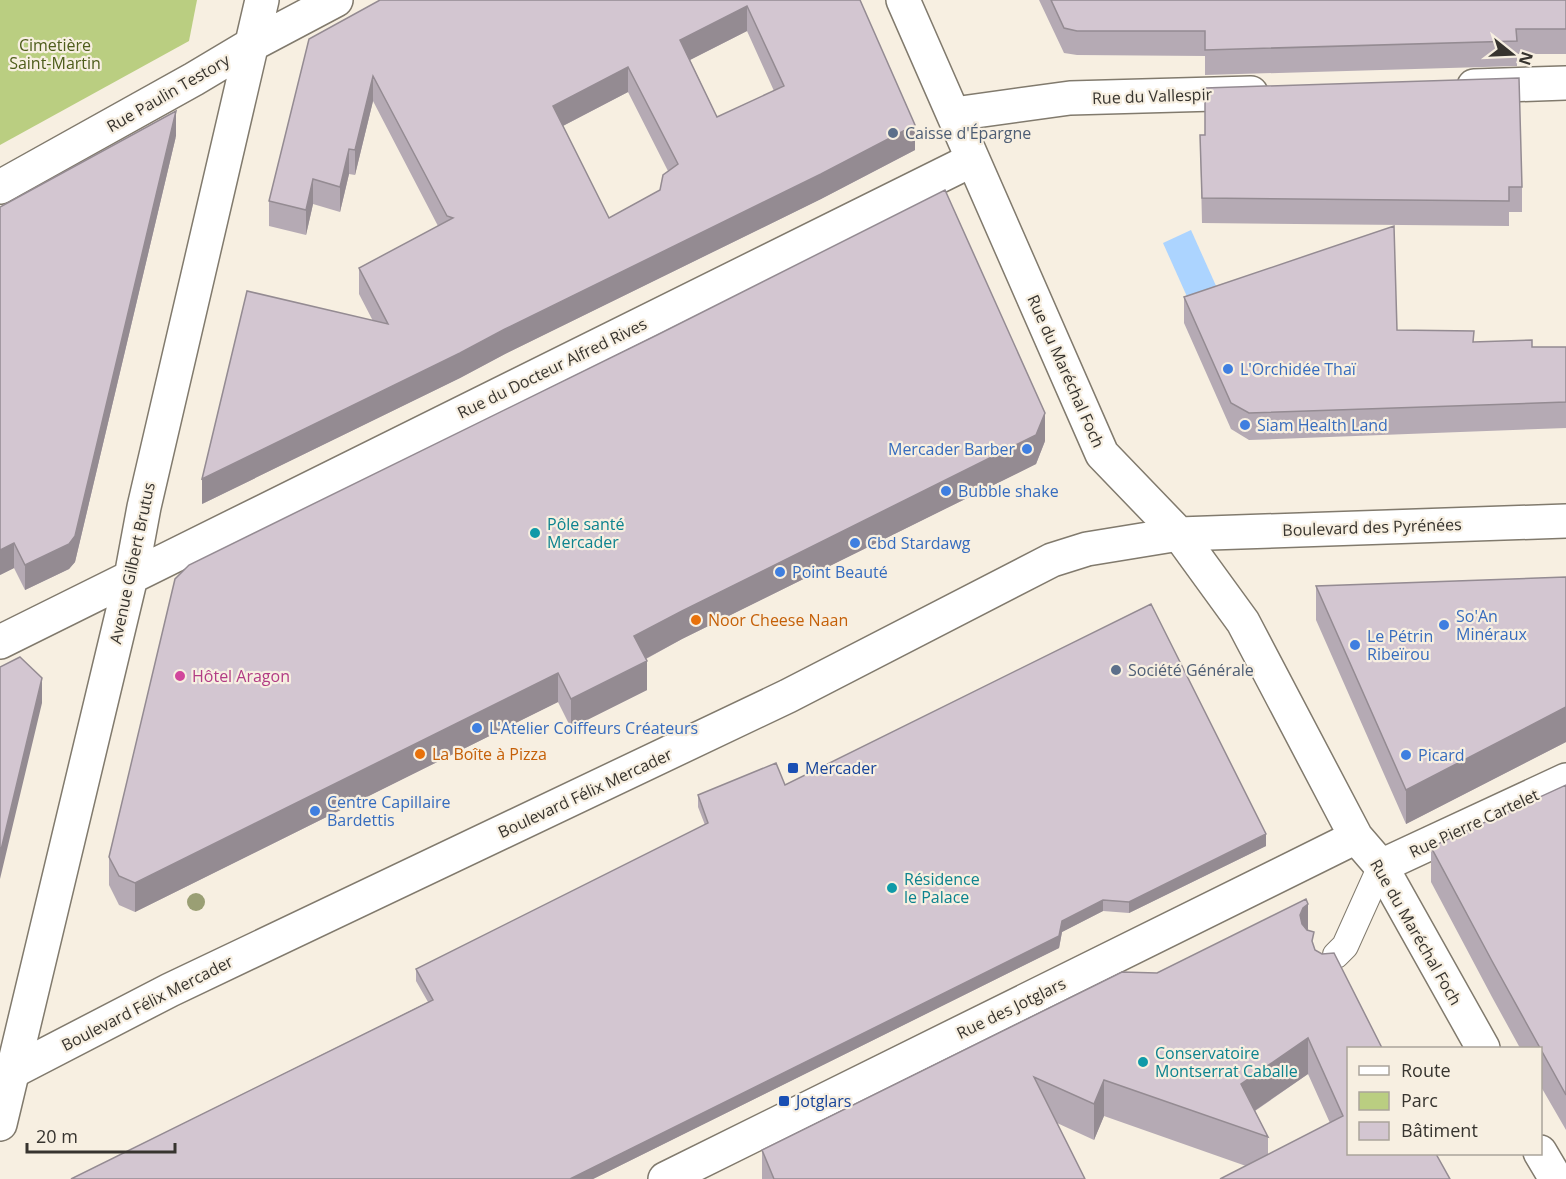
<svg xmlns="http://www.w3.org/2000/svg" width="1566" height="1179" viewBox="0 0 1566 1179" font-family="'Open Sans',sans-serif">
<rect width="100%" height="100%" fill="#f7efe1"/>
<path fill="#bace81" d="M0 0H197L189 41 0 145Z"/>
<path fill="#acd4ff" d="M1191 230 1217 288 1189 301 1163 243Z"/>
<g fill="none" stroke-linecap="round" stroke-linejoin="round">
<g stroke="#817a6d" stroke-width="28">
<path id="service" d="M1336 955 1345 946 1381 866"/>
</g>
<g stroke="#817a6d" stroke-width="36">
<path id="minor" d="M1474 86 1566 83
M954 114 1070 98 1251 93
M0 187 194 79 251 45 336 0
M1179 534 1243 622 1356 837 1381 866 1483 1048
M0 642 972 160
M1381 866 1566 780
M0 1124 131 577 144 507 262 0
M1540 1152 1556 1179
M665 1179 1356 837"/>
</g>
<g stroke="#817a6d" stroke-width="36">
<path id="secondary" d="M903 0 1102 454 1179 534
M0 1078 170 990 788 696 1052 560 1087 549 1179 534 1566 521"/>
</g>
<use href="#service" stroke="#fff" stroke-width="26"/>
<use href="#minor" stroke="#fff" stroke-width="33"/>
<use href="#secondary" stroke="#fff" stroke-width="33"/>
</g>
<circle fill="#9a9f74" cx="196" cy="902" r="9"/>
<path fill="#b5aab4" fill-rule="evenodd" d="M380 0H860L915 150 821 199 505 354 460 378 202 504 373 321 359 294V268L438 226 373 101 355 175 349 174 340 212 313 204 306 235 269 226V201ZM747 31 774 91 717 117 690 60ZM628 92 668 171 660 190 609 218 563 126Z
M1039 0H1566V54H1517V66L1205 75V56L1077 55 1064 53Z
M1200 135 1522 187V212H1509V226L1202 223Z
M176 136 75 562 69 569 25 590 14 568 0 575Z
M1184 297 1474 342 1532 347H1566V428L1249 440 1231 429 1184 323Z
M1045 441 1036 464 682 639 646 659 647 690 571 728 558 702 135 912 119 905 109 885V857Z
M1566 577V742L1406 824 1316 620V586Z
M785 785 1266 846 1129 913 1103 911 1062 932 1059 948 593 1179H71L428 1002 416 981V969L705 825 698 807V795Z
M1566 785V1130L1540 1085V1048H1520L1492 997 1431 882V847Z
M1308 930 1315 950 1322 954 1348 1154 1246 1166 1104 1116 1094 1140 1057 1123 1085 1179H762V1150L1157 973ZM1308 1074 1330 1123 1268 1155V1137L1255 1111Z"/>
<path fill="#948b92" d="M747 6V31L680 65V40Z
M628 67V92L553 131V106Z
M373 76V101L355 175V150Z
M176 111V136L75 562 69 569 25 590V565Z
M915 125V150L821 199 505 354 460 378 202 504V479Z
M349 149V174L340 212V187Z
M313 179V204L306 235V210Z
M1045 413V441L1036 464 682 639 634 665V636Z
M14 543V568L0 575V550Z
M647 661V690L571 728V699Z
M558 673V702L135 912V883Z
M42 678V703L0 879V854Z
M1566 707V742L1406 824V790Z
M1266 834V846L1129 913V902Z
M1103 900V911L1062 932 1059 948 593 1179H570L1062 921Z
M1308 904V940L1303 944 1300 915 1303 908Z
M1308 1038V1074L1241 1120V1084Z
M1104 1080V1116L1094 1140V1104Z"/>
<path fill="#d3c6d1" stroke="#948b92" stroke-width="1.5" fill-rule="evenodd" d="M380 0H860L915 125 821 174 505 329 460 353 202 479 247 291 388 324 359 268 453 218 447 216 373 76 355 150 349 149 340 187 313 179 306 210 269 201 309 39ZM747 6 784 86 717 117 680 40ZM628 67 678 164 663 175 660 190 609 218 553 106Z
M1051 0H1566V29H1516L1517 41 1205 50V31H1077L1064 28Z
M1519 78 1522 187H1509V201L1202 198 1200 135H1205V88Z
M176 111 75 536 69 544 25 565 14 543 0 550V207Z
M945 190 1045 413 1036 435 682 611 634 636 647 661 571 699 558 673 135 883 119 876 109 857 175 579 189 565 657 335Z
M1394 226 1397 330 1474 331 1473 342 1532 340V347H1566V402L1249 413 1231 403 1184 297Z
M1566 577V707L1406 790 1316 586Z
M1151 604 1266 834 1129 902 1103 900 1062 921 1059 936 570 1179H71L433 1000 416 969 708 823 698 795 776 763 785 785Z
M20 657 42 678 0 854V667Z
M1566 785V1095L1492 961 1431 847Z
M1306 899 1308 904 1303 908 1300 915 1302 924 1307 930 1314 932 1312 941 1315 950 1322 954 1334 953 1382 1048H1348V1154H1436L1450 1179H1220L1343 1116 1308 1038 1241 1084 1268 1137 1104 1080 1094 1104 1034 1077 1085 1179H774L762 1150 1122 972 1157 973Z"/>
<g fill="#5c6f8a" stroke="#f7efe1" stroke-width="2">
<circle cx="893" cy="133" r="6"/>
<circle cx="1116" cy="670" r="6"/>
</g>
<g fill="#3f7fe0" stroke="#f7efe1" stroke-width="2">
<circle cx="1228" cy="369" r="6"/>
<circle cx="1245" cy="425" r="6"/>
<circle cx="1027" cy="449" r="6"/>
<circle cx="946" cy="491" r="6"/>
<circle cx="855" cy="543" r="6"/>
<circle cx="780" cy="572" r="6"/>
<circle cx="1444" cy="625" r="6"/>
<circle cx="1355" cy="645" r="6"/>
<circle cx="477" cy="728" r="6"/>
<circle cx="1406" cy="755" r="6"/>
<circle cx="315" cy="811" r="6"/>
</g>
<g fill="#0f9aa8" stroke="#f7efe1" stroke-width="2">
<circle cx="535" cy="533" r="6"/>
<circle cx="892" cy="888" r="6"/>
<circle cx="1143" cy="1062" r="6"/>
</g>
<g fill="#e8710a" stroke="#f7efe1" stroke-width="2">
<circle cx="696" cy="620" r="6"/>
<circle cx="420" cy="754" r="6"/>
</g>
<circle fill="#d1479c" stroke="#f7efe1" stroke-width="2" cx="180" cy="676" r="6"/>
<g fill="#1a4fb4" stroke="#f7efe1" stroke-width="2">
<rect x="787" y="762" width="12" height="12" rx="3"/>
<rect x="778" y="1095" width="12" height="12" rx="3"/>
</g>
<g text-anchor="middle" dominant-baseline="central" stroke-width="4.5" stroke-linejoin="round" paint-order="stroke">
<g font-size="16" fill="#4e5d1b" stroke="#f7efe1">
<text x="55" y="45">Cimetière<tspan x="55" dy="18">Saint-Martin</tspan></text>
</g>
<g font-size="16" fill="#37342f" stroke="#f7efe1">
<text transform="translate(168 93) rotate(-30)">Rue Paulin Testory</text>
<text transform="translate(1152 96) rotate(-2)">Rue du Vallespir</text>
<text transform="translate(552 368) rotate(-26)">Rue du Docteur Alfred Rives</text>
<text transform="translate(1066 371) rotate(66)">Rue du Maréchal Foch</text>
<text transform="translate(1372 527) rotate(-2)">Boulevard des Pyrénées</text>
<text transform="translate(132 563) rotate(-78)">Avenue Gilbert Brutus</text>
<text transform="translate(585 793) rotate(-25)">Boulevard Félix Mercader</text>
<text transform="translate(1474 823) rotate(-25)">Rue Pierre Cartelet</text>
<text transform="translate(1416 932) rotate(60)">Rue du Maréchal Foch</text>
<text transform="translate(147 1003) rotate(-27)">Boulevard Félix Mercader</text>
<text transform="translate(1011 1008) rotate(-26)">Rue des Jotglars</text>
</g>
<g font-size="16" fill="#4e5e75" stroke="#f7efe1" text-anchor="start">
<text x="905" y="133">Caisse d'Épargne</text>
<text x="1128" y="670">Société Générale</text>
</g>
<g font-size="16" fill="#366cbe" stroke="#f7efe1" text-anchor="start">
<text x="1240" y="369">L'Orchidée Thaï</text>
<text x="1257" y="425">Siam Health Land</text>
<text x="1015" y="449" text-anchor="end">Mercader Barber</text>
<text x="958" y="491">Bubble shake</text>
<text x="867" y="543">Cbd Stardawg</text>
<text x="792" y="572">Point Beauté</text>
<text x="1456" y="616">So'An<tspan x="1456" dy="18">Minéraux</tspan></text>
<text x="1367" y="636">Le Pétrin<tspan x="1367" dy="18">Ribeïrou</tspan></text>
<text x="489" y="728">L'Atelier Coiffeurs Créateurs</text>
<text x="1418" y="755">Picard</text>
<text x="327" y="802">Centre Capillaire<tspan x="327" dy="18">Bardettis</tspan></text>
</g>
<g font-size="16" fill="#0d838f" stroke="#f7efe1" text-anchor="start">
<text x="547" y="524">Pôle santé<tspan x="547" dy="18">Mercader</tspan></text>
<text x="904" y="879">Résidence<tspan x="904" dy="18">le Palace</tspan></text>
<text x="1155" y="1053">Conservatoire<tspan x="1155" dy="18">Montserrat Caballe</tspan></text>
</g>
<g font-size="16" fill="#c56008" stroke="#f7efe1" text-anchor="start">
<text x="708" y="620">Noor Cheese Naan</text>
<text x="432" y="754">La Boîte à Pizza</text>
</g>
<g font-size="16" fill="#b23c85" stroke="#f7efe1" text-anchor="start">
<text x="192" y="676">Hôtel Aragon</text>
</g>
<g font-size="16" fill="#164399" stroke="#f7efe1" text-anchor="start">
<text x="805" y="768">Mercader</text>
<text x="796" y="1101">Jotglars</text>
</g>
</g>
<rect x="1347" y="1047" width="195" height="108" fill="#f7efe1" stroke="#aaa49a" stroke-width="1.5"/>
<rect x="1359" y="1066" width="30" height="9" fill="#ffffff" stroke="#aaa49a" stroke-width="1.5"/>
<text x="1401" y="1077" font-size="18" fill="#37342f">Route</text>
<rect x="1359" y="1092" width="30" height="18" fill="#bace81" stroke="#aaa49a" stroke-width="1.5"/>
<text x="1401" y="1107" font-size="18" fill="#37342f">Parc</text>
<rect x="1359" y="1122" width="30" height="18" fill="#d3c6d1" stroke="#aaa49a" stroke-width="1.5"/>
<text x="1401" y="1137" font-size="18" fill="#37342f">Bâtiment</text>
<g transform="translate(1512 54) rotate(108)" stroke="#f7efe1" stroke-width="4.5" paint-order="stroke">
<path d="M0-4.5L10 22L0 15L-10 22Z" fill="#37342f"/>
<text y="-9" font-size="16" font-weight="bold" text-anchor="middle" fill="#37342f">N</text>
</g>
<path d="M27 1143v9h148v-9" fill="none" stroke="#37342f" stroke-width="3"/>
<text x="36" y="1143" font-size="18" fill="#37342f" stroke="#f7efe1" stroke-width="4.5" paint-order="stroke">20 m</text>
</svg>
